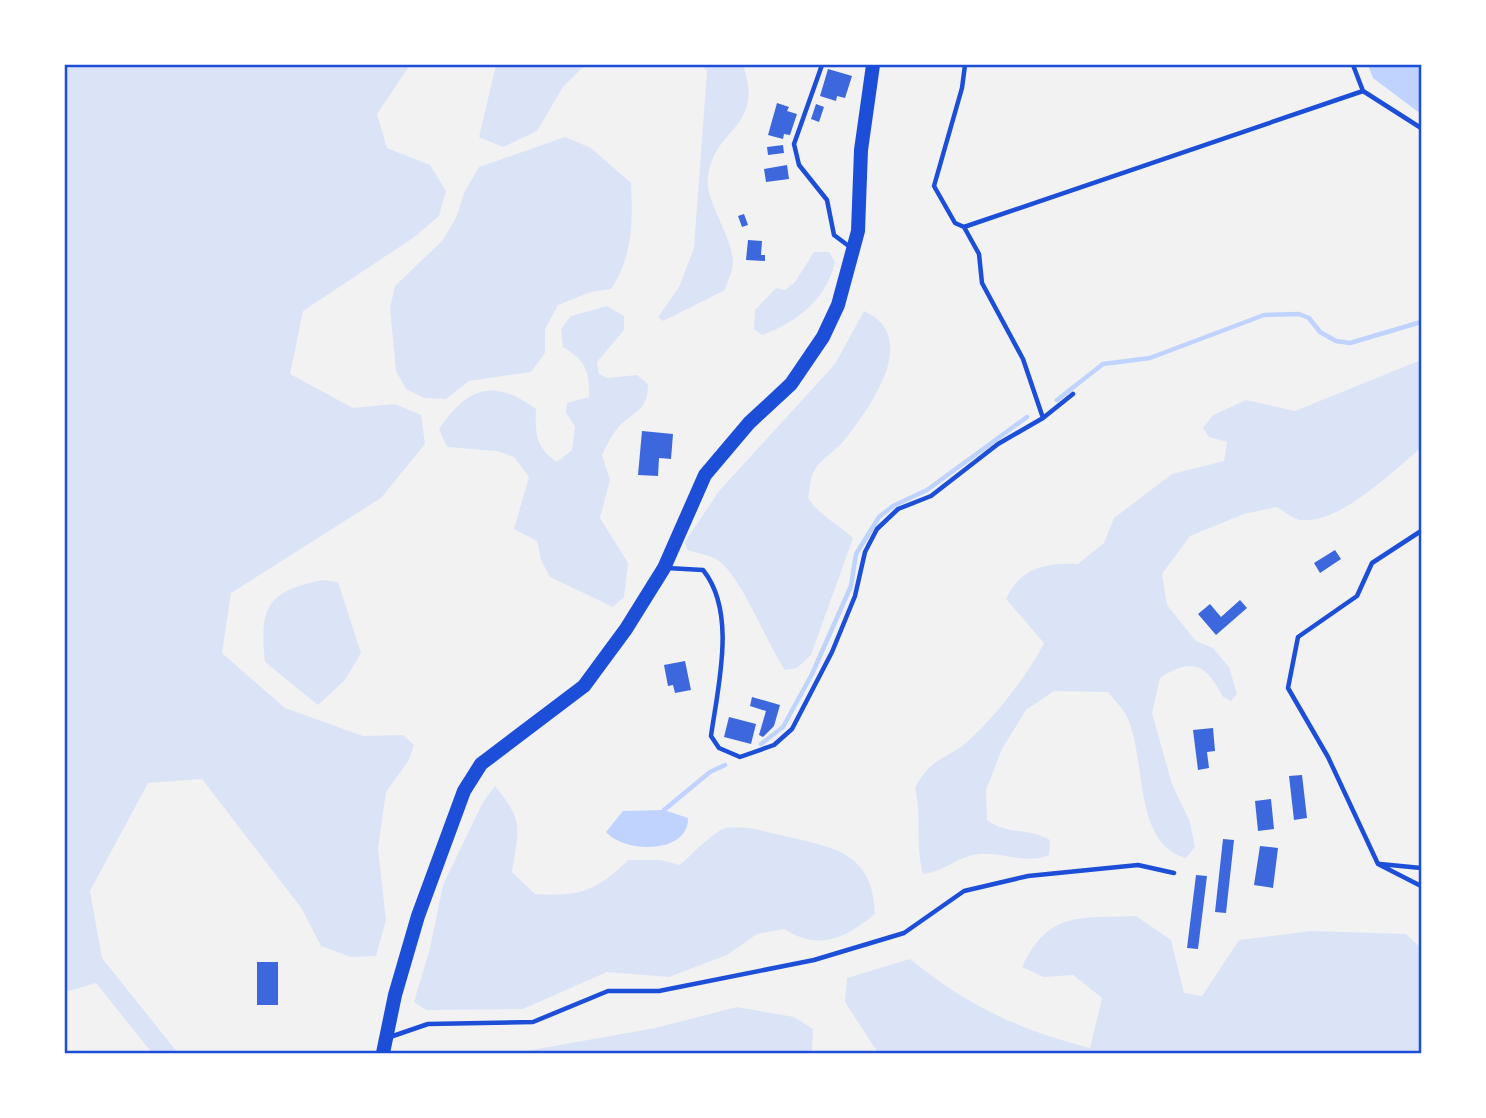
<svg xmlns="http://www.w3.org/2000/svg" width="1486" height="1118" viewBox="0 0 1486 1118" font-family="Karla,sans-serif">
<rect width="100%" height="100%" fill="#f2f2f2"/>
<path fill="#dbe4f7" d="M65 65H410L377 114 387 148 430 165 446 191 439 216 413 238 303 311 290 374 353 408 395 404 421 415 425 444 381 498 231 593 222 653 285 708 363 736 403 735 414 745 409 760 386 792 378 848 386 920 376 956 351 957 321 946 302 909 202 779 148 783 90 891 102 958 178 1053H152L96 983 65 992Z
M496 65H585L563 87 537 131 503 147 479 137Z
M702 65H743C765 129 715 126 708 176 704 201 734 238 733 264 732 272 727 283 725 290L663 321 658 317 679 287 694 248 707 71Z
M565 137 591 148 631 183C633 220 633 257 611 289L591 292 558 305 545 329V353L531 372 469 381 446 399 424 398 406 389 396 371 390 308 395 286 442 241 456 218 464 193 479 167Z
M814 252H829L835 262C827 299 796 323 762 335L754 329 755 310 776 288 785 290 795 282Z
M607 306 624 316V330L597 362 599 374 607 378 637 375 648 384C648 413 632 411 617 429 611 436 606 447 602 455L610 480 600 518 628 563 624 597 613 607 550 577 541 560 537 541 514 529 529 477 514 457 497 451 447 447 439 429C468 387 493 378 536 409 535 433 536 448 557 462L572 450 575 426 566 413 567 403 589 397C590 371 585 360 563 347L561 329 571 316Z
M864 311C923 337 868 411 841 444 833 452 819 461 814 471 810 478 810 490 808 498 819 515 838 524 853 538L811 655 797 668 785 670C767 644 742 578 719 561 712 555 696 553 687 550L685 542 719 491 835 364Z
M1421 360V448C1393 471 1339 525 1300 520 1293 519 1283 510 1276 507L1244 514 1190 536 1162 574 1167 605 1196 641 1213 648 1229 667 1237 694 1231 701 1223 697C1206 664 1192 657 1160 678L1152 713 1172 784 1190 822 1195 847 1186 858C1132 844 1147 758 1127 717 1123 708 1114 700 1108 692L1054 691 1026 710 1002 749 986 790 987 820C1010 836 1026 827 1050 840L1049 855C1024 866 998 849 973 855 955 859 943 872 923 874 915 845 922 817 915 788 932 756 943 762 967 742 994 718 1028 675 1044 643L1006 599C1021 567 1046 563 1078 564L1104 543 1114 518 1172 474 1224 461 1227 442 1209 437 1203 428 1213 415 1246 400 1295 411Z
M323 580 338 582 361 653 345 680 318 705 265 662C259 607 267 591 323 580Z
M495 786C524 821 519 828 512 872L535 894C579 897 597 891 628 860H660L680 865C690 856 715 830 726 828 746 825 766 832 785 836 836 848 873 853 875 914 845 939 819 951 784 929L757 934 727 955 669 977 607 972 523 1009 426 1010 414 1002 430 948 443 885 482 804Z
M1136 916 1171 940 1184 993 1202 996 1239 940 1311 931 1406 934 1421 948V1053H878L845 1002 847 978 910 959C968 1006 1017 1029 1090 1048L1102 998 1073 975 1044 977 1022 967C1050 909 1080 919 1136 916Z
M737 1007 794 1017 813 1029 812 1053H515L655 1028Z"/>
<path fill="#bfd3fe" d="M1368 65H1421V114L1373 78Z
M664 810 688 818C689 855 623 853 606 832L623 811Z"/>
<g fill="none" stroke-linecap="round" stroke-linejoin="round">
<path stroke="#bfd3fe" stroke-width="4.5" d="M1057 400 1103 364 1150 358 1264 315 1299 314 1309 318 1320 332 1336 341 1350 343 1421 322
M761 744 783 727 812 674 851 586 856 554 879 517 893 506 927 490 1027 417
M664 810 710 772 725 765"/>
</g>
<path fill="#3d67dc" d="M828 69 852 76 845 98 837 96 836 101 820 96Z
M777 103 789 107 787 111 797 114 790 135 784 134 783 139 768 135Z
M816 104 824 107 819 122 811 119Z
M783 145 784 153 768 155 767 147Z
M787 165 789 179 766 182 764 169Z
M744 214 748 225 742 227 738 216Z
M748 240 762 241 761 255H765V261L746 260Z
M642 431 673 434 671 459 659 458 658 476 638 475Z
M1335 550 1341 559 1320 573 1314 563Z
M1240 600 1247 608 1216 635 1198 614 1210 604 1221 617Z
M685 661 691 690 675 693 673 685 668 686 664 665Z
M752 697 780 705 774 726 763 737 759 735 766 711 750 706Z
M729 717 756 724 751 744 724 737Z
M1213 728 1215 751 1207 752 1209 768 1198 770 1193 730Z
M1302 775 1307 818 1294 820 1289 776Z
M1271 799 1274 829 1258 831 1255 801Z
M1223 839 1234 840 1226 913 1215 912Z
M1260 846 1278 848 1273 888 1254 885Z
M1196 875 1207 876 1198 949 1187 948Z
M257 962H278V1005H257Z"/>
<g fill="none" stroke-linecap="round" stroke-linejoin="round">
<path stroke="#1d4ed8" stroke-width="4.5" d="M822 65 794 144 799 165 827 200 834 235 850 247
M965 65 962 88 934 186 955 223 964 227 979 254 982 283 1023 359 1043 418
M1353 65 1363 91 1421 128
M964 227 1363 91
M1421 531 1372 563 1357 596 1298 637 1288 688 1328 757 1378 864 1421 886
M667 568 703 570C737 612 718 686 711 736L719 748 740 757 774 745 792 729 832 652 855 596 865 552 877 529 898 509 931 496 998 444 1043 418 1073 394
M1380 864 1421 868
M390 1037 428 1024 533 1022 608 991H659L814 960 904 933 964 891 1028 876 1138 865 1174 873"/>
<path stroke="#1d4ed8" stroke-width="14" d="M383 1053 395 995 418 916 464 791 481 764 584 686 626 629 664 568 705 475 749 423 791 384 823 337 838 305 858 231 861 150 873 65"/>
</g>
<rect width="1486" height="1118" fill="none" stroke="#ffffff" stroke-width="133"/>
<rect x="66" y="66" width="1354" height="986" fill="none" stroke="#1d4ed8" stroke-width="2.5"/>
</svg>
